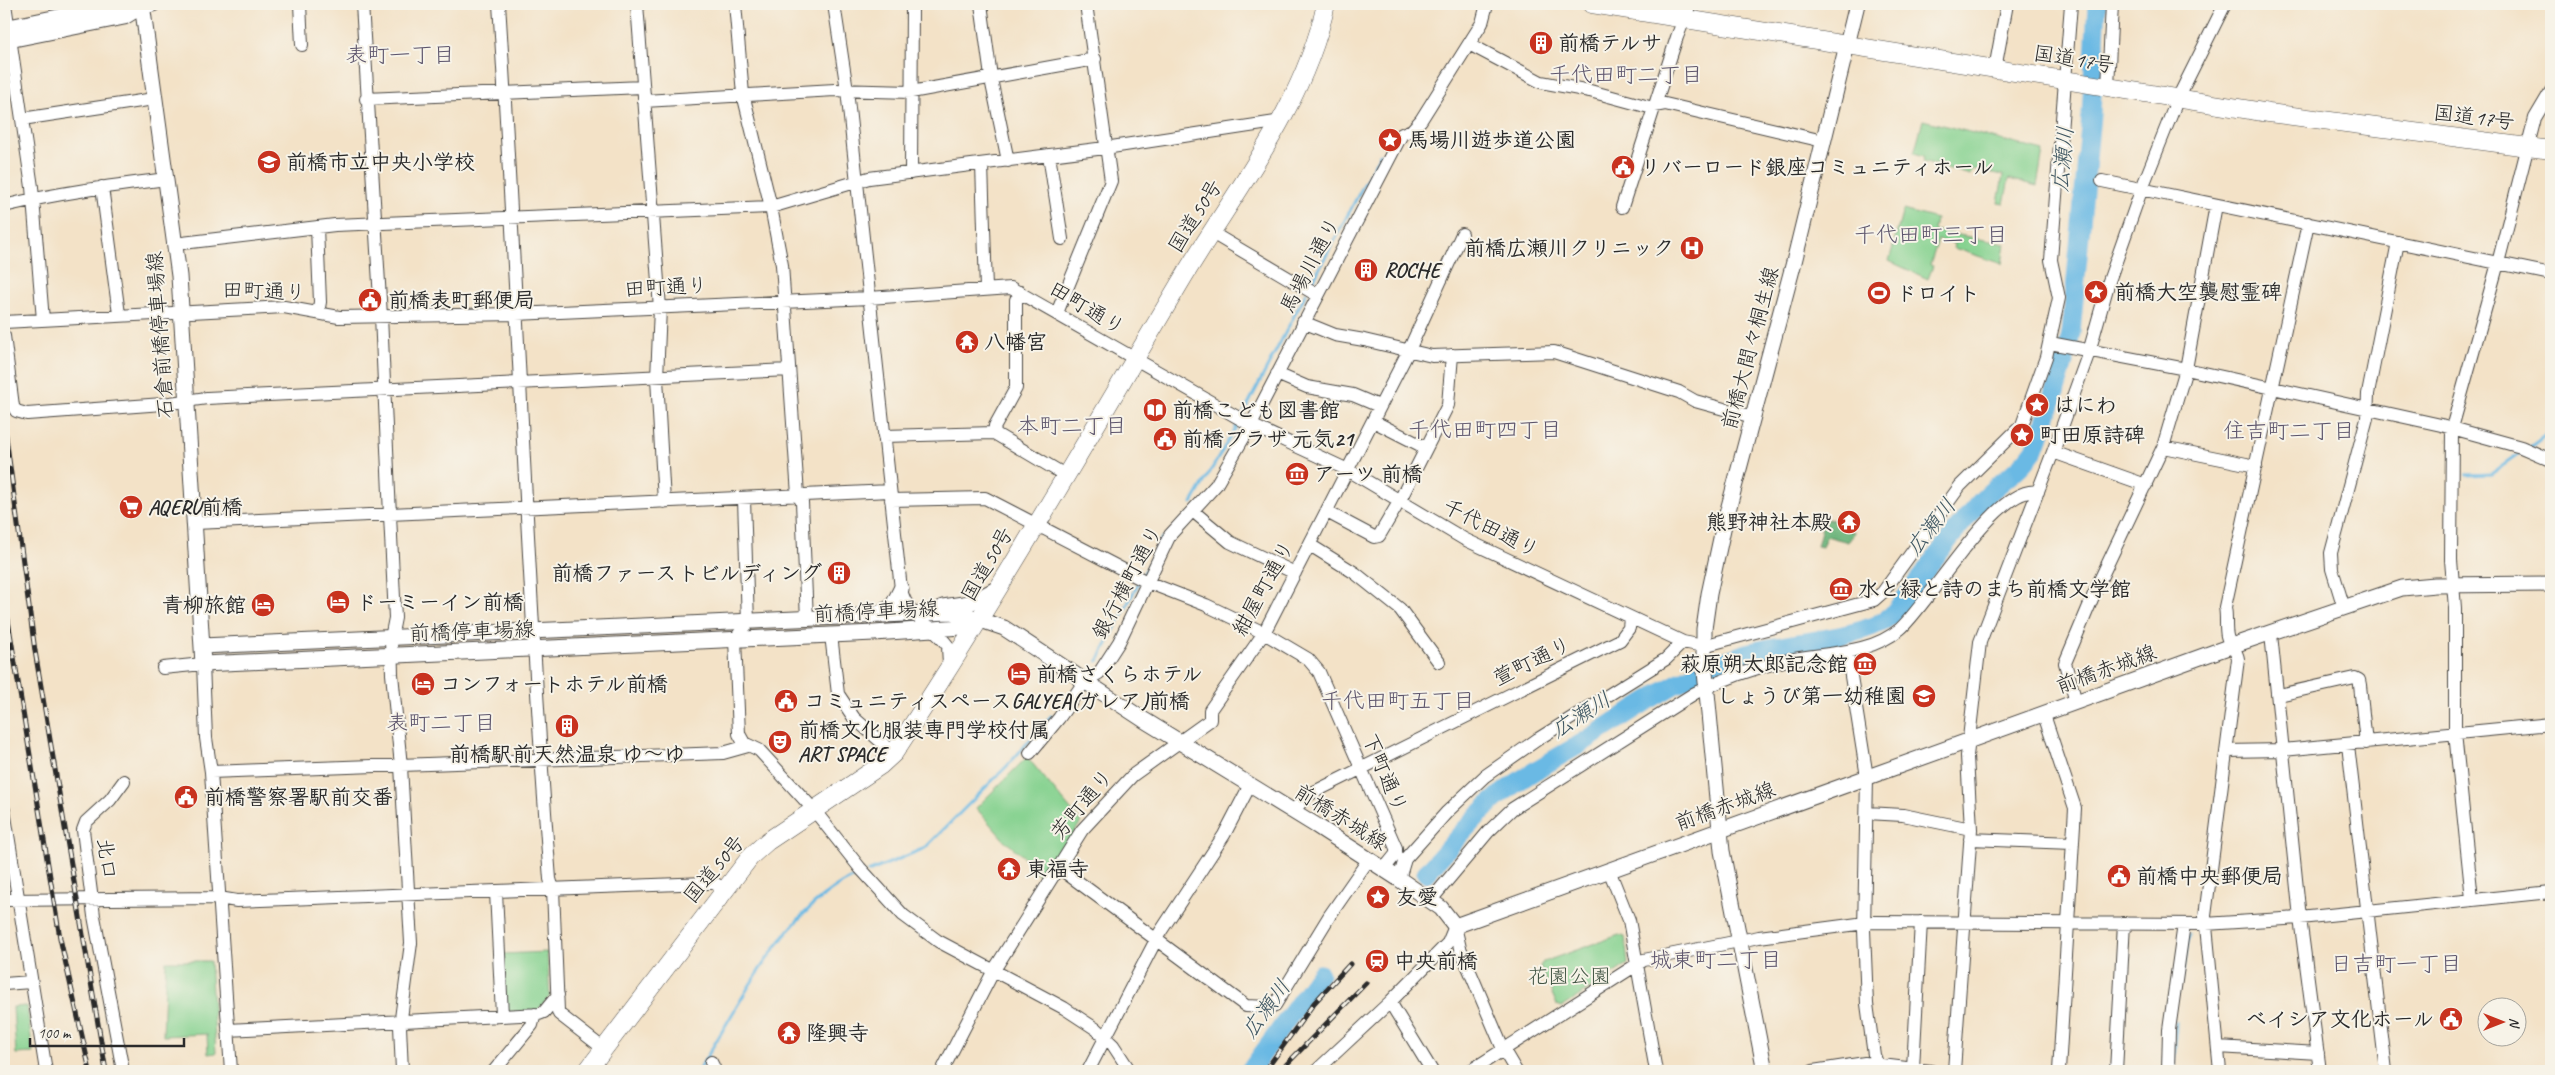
<svg xmlns="http://www.w3.org/2000/svg" width="2555" height="1075" viewBox="0 0 2555 1075" font-family="Caveat,'Klee One',sans-serif">
<rect width="100%" height="100%" fill="#f7f3e8"/>
<filter id="ink" filterUnits="userSpaceOnUse"><feTurbulence type="fractalNoise" baseFrequency=".02" numOctaves="2"/><feDisplacementMap in="SourceGraphic" scale="10" xChannelSelector="R" yChannelSelector="G"/><feConvolveMatrix kernelMatrix="1 2 1 2 8 2 1 2 1" color-interpolation-filters="sRGB"/></filter>
<filter id="wash" filterUnits="userSpaceOnUse"><feTurbulence type="fractalNoise" baseFrequency=".0096" numOctaves="4" result="noise"/><feDisplacementMap in="SourceGraphic" scale="20" xChannelSelector="R" yChannelSelector="G"/><feGaussianBlur stdDeviation="1.12" result="paint"/><feColorMatrix in="noise" values="0 0 0 0 0 0 0 0 0 0 0 0 0 0 0 0 0 1.4 0 .05"/><feComposite in="paint" operator="in"/></filter>
<g filter="url(#wash)">
<rect width="100%" height="100%" fill="#f3e2c7"/>
<path fill="#86d290" stroke="#587e5e" d="M1923 120 2043 151 2037 186 2009 179 2004 204 1998 203 2003 175 1973 169 1970 175 1923 161 1924 156 1914 153Z
M1903 210 1936 219 1934 230 2005 244 2002 264 1954 248 1955 244 1938 240 1930 265 1933 266 1928 279 1889 261Z
M1027 757 1081 822 1044 879 1029 867 1031 863 1004 840 976 808Z
M1619 935 1625 937 1628 964 1562 1007 1557 1005 1540 966 1543 962Z
M547 952 550 996 537 1011 509 1012 504 1009 502 954Z
M166 961H210L216 1053 208 1054 207 1034 163 1036Z
M27 1006 33 1053 16 1054 13 1007Z"/>
<path fill="#6cb47a" stroke="#4c7052" d="M1824 519 1839 520 1838 527 1855 532 1848 542 1826 536 1822 547 1817 546Z"/>
<g fill="none" stroke-linecap="round" stroke-linejoin="round">
<path stroke="#6ab9e4" stroke-width="3" d="M1309 288 1380 154
M1242 416 1306 293
M2530 447 2551 431
M2466 475 2491 474 2522 452
M1192 503 1239 422
M1142 577 1162 538
M1098 661 1139 582
M868 872 925 848 1008 765 1051 716
M2183 976 2189 935
M698 1071C740 1006 786 902 862 874
M2174 1071 2176 1022"/>
<path stroke="#6ab9e4" stroke-width="19" d="M1426 873C1448 849 1469 823 1493 801 1519 778 1552 761 1582 743 1634 710 1684 673 1744 654 1785 641 1861 641 1892 615 1923 577 1949 535 1982 500 1999 482 2021 470 2035 449 2049 411 2063 373 2071 333L2091 115 2097 4
M1250 1071 1320 974"/>
</g>
</g>
<g filter="url(#ink)">
<g fill="none" stroke-linecap="round" stroke-linejoin="round">
<g stroke="#494642" stroke-width="14">
<path id="minor" d="M5 4 32 187 43 320
M300 4 302 45
M362 4 381 316 390 515 395 618 391 638 392 674 401 766 411 943 400 1026 402 1071
M499 4C518 295 527 587 550 879L553 889 558 1011 559 1014 604 1049
M637 4 660 308 657 378 664 502
M735 4 743 94 771 207 782 265 798 495 802 502 807 620
M834 4 847 90 901 589C906 616 933 625 948 646L949 665
M981 4 992 84 1008 161
M1469 44 1541 82 1590 91 1649 107 1665 104 1823 141
M1995 69 2007 4
M2108 87 2112 4
M366 99 643 87
M644 101 835 90 911 92 1095 59
M22 119 154 99
M1049 155 1062 239
M982 165 986 289
M911 173 912 4
M2102 181 2551 274
M102 187 119 314
M4 206C57 193 111 186 166 179
M1622 207 1677 37 1690 4
M317 227 320 302 318 313
M1212 233 1317 295
M174 244 335 225 771 207 869 178 1105 148 1282 121
M1057 313 1111 181 1086 4
M4 322 284 307 339 317 516 314 869 298 1011 288 1251 425 1348 470 1464 539 1683 642 1703 646 1874 600 1883 592 1960 486 2022 425 2046 357 2059 298 2051 260 2071 4
M1303 322 1335 335 1364 340 1432 356 1554 352 1679 392 1695 401 1753 417
M4 336 13 406 16 411 27 414 163 404 207 398 789 370
M2050 343 2186 369 2441 425 2521 447 2551 460
M1277 374 1307 387 1353 395 1379 406
M1373 421 1426 448
M994 433 995 426 1016 388V300L1020 292
M884 436 994 433 1065 475
M2163 447 2256 466
M2053 452 2146 485
M744 499 748 623 735 639 739 734 744 743 759 750 814 810 860 868 903 915 938 941 1064 1008 1096 1029 1113 1045 1130 1071
M891 500 985 498 1147 582 1206 605 1264 633 1308 659 1319 672 1396 848V854L1384 869
M1194 512 1230 542 1295 573
M1327 512 1374 537 1379 536 1399 502 1448 405 1452 355
M195 523 890 491
M1310 545 1355 573 1400 609 1439 662
M2344 608 2332 569 2331 553 2367 418 2368 394 2398 242
M2271 634 2300 918 2320 1071
M831 635 838 694 854 718 894 753
M1847 651 1867 777 1864 930 1867 1004 1874 1055 1880 1071
M163 668 203 664 206 738 211 772 231 1071
M2279 695 2355 678 2359 680 2360 685 2366 743
M2076 702 2065 663 2100 580 2163 447 2186 369 2216 205
M2044 715 2075 808 2059 1071
M2348 745 2386 1071
M2226 751 2283 750 2551 724
M1030 753 1059 718 1085 681 1099 673 1119 642 1170 535 1216 485 1251 425 1402 134 1412 130 1421 120 1482 23 1487 4
M211 772 723 753 748 746
M4 810 46 1071
M1293 811 1308 795 1620 640 1629 628 1630 618
M1867 813 1903 815 1971 829
M1970 839 2073 843
M1058 867 1246 1006 1270 1007 1275 1005 1330 915 1369 859
M1609 870 1629 920 1656 1071
M1399 879 1405 859 1447 812 1485 776 1538 739 1666 659 1683 642
M496 892 502 1015
M2472 899 2455 733V608L2451 560 2452 428 2498 263 2535 118 2551 91
M4 900 219 898 237 901 706 883H714L724 889
M1431 900 1488 832 1512 809 1695 693C1723 679 1754 668 1784 661 1822 652 1868 656 1900 629 1931 602 1997 483 2038 492
M1455 926 1460 948 1503 1049 1516 1071
M4 984 31 982
M1390 1002 1432 1071
M228 1030 539 1014 544 1012 558 995
M2218 1047 2318 1053
M711 1062 714 1068 712 1071
M1913 1068 1921 922
M123 1071 94 916 83 830 86 822 110 800 124 781
M494 1071 532 1025 535 1014
M942 1071 994 970 1082 830 1133 775 1210 720V710L1264 633 1409 350 1462 234
M1088 1071 1159 934 1224 835 1250 785
M1316 1071 1390 1002 1448 943 1455 926
M1470 1071 1644 960 1759 937 1873 922 2205 924 2300 918 2551 892
M1813 1071 1865 1063 1931 1071
M1954 1071 1971 829 1967 756 1980 642 2053 452 2089 352 2109 281 2142 188 2178 98 2225 4
M2116 1071 2124 923
M2168 1071 2169 1030 2184 924
M2220 1071 2205 916 2238 659C2237 650 2229 645 2227 636 2225 627 2227 617 2225 607L2308 223"/>
</g>
<g stroke="#494642" stroke-width="17">
<path id="major" d="M142 4 179 276 203 664 874 633 962 627 981 621
M4 28 122 4 142 6 153 4
M4 41 124 17 142 6
M943 607 970 603 998 588
M875 615 892 607 901 589
M202 646 950 612 969 616 1004 628 1144 720 1317 826 1399 879 1441 908 1455 926 2231 646 2402 588 2435 585 2551 584
M1765 1071 1722 851 1704 661V629L1709 594 1723 529 1794 262 1857 4"/>
</g>
<g stroke="#494642" stroke-width="19">
<path id="highway" d="M1592 4 2269 113 2551 150
M587 1071 751 856 768 841 881 765 894 753C997 597 1089 436 1184 276 1237 188 1304 106 1326 4"/>
</g>
<use href="#minor" stroke="#fff" stroke-width="12"/>
<use href="#major" stroke="#fff" stroke-width="15"/>
<use href="#highway" stroke="#fff" stroke-width="18"/>
<g stroke="#2b2b2b" stroke-width="5">
<path id="rail" d="M4 422 35 651 106 1071
M4 596 60 938 90 1071
M1265 1071 1314 1003 1350 964
M1280 1071 1366 983"/>
</g>
<use href="#rail" stroke="#f7f3e8" stroke-width="3" stroke-dasharray="9" stroke-linecap="butt"/>
</g>
</g>
<defs>
<g id="building-disc" transform="scale(1.25)"><circle r="9.5" fill="#c8321e" stroke="#f7f3e8"/><path d="M-4-6H4V6H1V3H-1V6H-4ZM-2.5-4.3h1.7v1.8h-1.7ZM.8-4.3h1.7v1.8H.8ZM-2.5-1h1.7V.8h-1.7ZM.8-1h1.7V.8H.8Z" fill="#fff"/></g>
<g id="sight-disc" transform="scale(1.25)"><circle r="9.5" fill="#c8321e" stroke="#f7f3e8"/><path d="M0-6L1.8-2.2L6-1.7L2.9 1.2L3.7 5.4L0 3.3L-3.7 5.4L-2.9 1.2L-6-1.7L-1.8-2.2Z" fill="#fff"/></g>
<g id="school-disc" transform="scale(1.25)"><circle r="9.5" fill="#c8321e" stroke="#f7f3e8"/><path d="M0-5L7-2L0 1L-7-2ZM-4 1L0 2.5L4 1V4Q0 6-4 4Z" fill="#fff"/></g>
<g id="civic-disc" transform="scale(1.25)"><circle r="9.5" fill="#c8321e" stroke="#f7f3e8"/><path d="M-.6-6.5H3V-4.5H.6V-3L4-1V1h2V6H-6V1h2V-1L-.6-3ZM-1.2 2.5V6h2.4V2.5Z" fill="#fff"/></g>
<g id="hospital-disc" transform="scale(1.25)"><circle r="9.5" fill="#c8321e" stroke="#f7f3e8"/><path d="M-5-5h3v3.5h4V-5h3V5h-3V1.5h-4V5h-3Z" fill="#fff"/></g>
<g id="stadium-disc" transform="scale(1.25)"><circle r="9.5" fill="#c8321e" stroke="#f7f3e8"/><path d="M0-5a6.5 5 0 1 0 0 10a6.5 5 0 1 0 0-10ZM-3.5-1.8h7v3.6h-7Z" fill="#fff"/></g>
<g id="temple-disc" transform="scale(1.25)"><circle r="9.5" fill="#c8321e" stroke="#f7f3e8"/><path d="M0-6L5-2H3V0L6.5 2.5H4V6H1.5V3h-3V6H-4V2.5H-6.5L-3 0V-2H-5Z" fill="#fff"/></g>
<g id="library-disc" transform="scale(1.25)"><circle r="9.5" fill="#c8321e" stroke="#f7f3e8"/><path d="M-6-4Q-3-5.5-.7-3.5V5Q-3 3-6 4ZM6-4Q3-5.5 .7-3.5V5Q3 3 6 4Z" fill="#fff"/></g>
<g id="museum-disc" transform="scale(1.25)"><circle r="9.5" fill="#c8321e" stroke="#f7f3e8"/><path d="M0-6L6-3V-2H-6V-3ZM-5-1h2V3h-2ZM-1-1h2V3h-2ZM3-1h2V3H3ZM-6 4H6V6H-6Z" fill="#fff"/></g>
<g id="supermarket-disc" transform="scale(1.25)"><circle r="9.5" fill="#c8321e" stroke="#f7f3e8"/><path d="M-6-5.5h2.5l.6 2H6L4.5 2H-2.5L-4.4-4H-6ZM-1.5 3.2a1.3 1.3 0 1 0 .1 0ZM3 3.2a1.3 1.3 0 1 0 .1 0Z" fill="#fff"/></g>
<g id="hotel-disc" transform="scale(1.25)"><circle r="9.5" fill="#c8321e" stroke="#f7f3e8"/><path d="M-6-4.5h1.5V1H6V5H4.5V3h-9V5H-6ZM-4 0a1.8 1.8 0 1 1 3.6 0ZM.5 0V-2.5h3Q6-2.5 6 0Z" fill="#fff"/></g>
<g id="theatre-disc" transform="scale(1.25)"><circle r="9.5" fill="#c8321e" stroke="#f7f3e8"/><path d="M-5-5.5Q0-4 5-5.5V0Q5 5 0 6Q-5 5-5 0ZM-3.3-2.5H-1v1.5H-3.3ZM1-2.5H3.3v1.5H1ZM-2.8 1Q0 5.5 2.8 1Z" fill="#fff"/></g>
<g id="station-disc" transform="scale(1.25)"><circle r="9.5" fill="#c8321e" stroke="#f7f3e8"/><path d="M-3-6H3Q5-6 5-4V2Q5 4 3 4L4.5 6H3L1.5 4h-3L-3 6H-4.5L-3 4Q-5 4-5 2V-4Q-5-6-3-6ZM-3.5-4v3h7v-3ZM-3.5 1v1.5H-2V1ZM2 1v1.5H3.5V1Z" fill="#fff"/></g>
</defs>
<g fill-rule="evenodd">
<use href="#building-disc" x="1541" y="43"/>
<use href="#sight-disc" x="1390" y="140"/>
<use href="#school-disc" x="269" y="162"/>
<use href="#civic-disc" x="1623" y="167"/>
<use href="#hospital-disc" x="1692" y="248"/>
<use href="#building-disc" x="1366" y="270"/>
<use href="#sight-disc" x="2096" y="292"/>
<use href="#stadium-disc" x="1879" y="293"/>
<use href="#civic-disc" x="370" y="300"/>
<use href="#temple-disc" x="967" y="342"/>
<use href="#sight-disc" x="2037" y="405"/>
<use href="#library-disc" x="1155" y="410"/>
<use href="#sight-disc" x="2022" y="435"/>
<use href="#civic-disc" x="1165" y="439"/>
<use href="#museum-disc" x="1297" y="474"/>
<use href="#supermarket-disc" x="131" y="507"/>
<use href="#temple-disc" x="1849" y="522"/>
<use href="#building-disc" x="839" y="573"/>
<use href="#museum-disc" x="1841" y="589"/>
<use href="#hotel-disc" x="338" y="602"/>
<use href="#hotel-disc" x="263" y="605"/>
<use href="#museum-disc" x="1865" y="664"/>
<use href="#hotel-disc" x="1019" y="674"/>
<use href="#hotel-disc" x="423" y="684"/>
<use href="#school-disc" x="1924" y="696"/>
<use href="#civic-disc" x="786" y="701"/>
<use href="#building-disc" x="567" y="726"/>
<use href="#theatre-disc" x="780" y="742"/>
<use href="#civic-disc" x="186" y="797"/>
<use href="#temple-disc" x="1009" y="869"/>
<use href="#civic-disc" x="2119" y="876"/>
<use href="#sight-disc" x="1378" y="897"/>
<use href="#station-disc" x="1377" y="961"/>
<use href="#civic-disc" x="2451" y="1019"/>
<use href="#temple-disc" x="789" y="1033"/>
</g>
<g text-anchor="middle" dominant-baseline="central" stroke-width="4" stroke-linejoin="round" paint-order="stroke">
<g font-size="21" font-weight="bold" fill="#2b2b2b" stroke="#f7f3e8" text-anchor="start">
<text x="1558" y="43">前橋テルサ</text>
<text x="1408" y="140">馬場川遊歩道公園</text>
<text x="286" y="162">前橋市立中央小学校</text>
<text x="1640" y="167">リバーロード銀座コミュニティホール</text>
<text x="1674" y="248" text-anchor="end">前橋広瀬川クリニック</text>
<text x="1384" y="270">ROCHE</text>
<text x="2114" y="292">前橋大空襲慰霊碑</text>
<text x="1896" y="293">ドロイト</text>
<text x="388" y="300">前橋表町郵便局</text>
<text x="984" y="342">八幡宮</text>
<text x="2054" y="405">はにわ</text>
<text x="1172" y="410">前橋こども図書館</text>
<text x="2040" y="435">町田原詩碑</text>
<text x="1182" y="439">前橋プラザ 元気21</text>
<text x="1314" y="474">アーツ 前橋</text>
<text x="148" y="507">AQERU前橋</text>
<text x="1832" y="522" text-anchor="end">熊野神社本殿</text>
<text x="822" y="573" text-anchor="end">前橋ファーストビルディング</text>
<text x="1858" y="589">水と緑と詩のまち前橋文学館</text>
<text x="356" y="602">ドーミーイン前橋</text>
<text x="246" y="605" text-anchor="end">青柳旅館</text>
<text x="1848" y="664" text-anchor="end">萩原朔太郎記念館</text>
<text x="1036" y="674">前橋さくらホテル</text>
<text x="440" y="684">コンフォートホテル前橋</text>
<text x="1906" y="696" text-anchor="end">しょうび第一幼稚園</text>
<text x="804" y="701">コミュニティスペースGALYEA(ガレア)前橋</text>
<text x="798" y="730">前橋文化服装専門学校付属<tspan x="798" dy="24">ART SPACE</tspan></text>
<text x="567" y="754" text-anchor="middle">前橋駅前天然温泉 ゆ～ゆ</text>
<text x="204" y="797">前橋警察署駅前交番</text>
<text x="1026" y="869">東福寺</text>
<text x="2136" y="876">前橋中央郵便局</text>
<text x="1396" y="897">友愛</text>
<text x="1394" y="961">中央前橋</text>
<text x="2434" y="1019" text-anchor="end">ベイシア文化ホール</text>
<text x="806" y="1033">隆興寺</text>
</g>
<g font-size="21" fill="#2b2b2b" stroke="#f7f3e8">
<text transform="translate(2074 59) rotate(9)">国道17号</text>
<text transform="translate(2474 117) rotate(7)">国道17号</text>
<text transform="translate(1195 216) rotate(-58)">国道50号</text>
<text transform="translate(1310 265) rotate(-62)">馬場川通り</text>
<text transform="translate(666 287) rotate(-3)">田町通り</text>
<text transform="translate(264 291) rotate(2)">田町通り</text>
<text transform="translate(1087 308) rotate(31)">田町通り</text>
<text transform="translate(160 335) rotate(-94)">石倉前橋停車場線</text>
<text transform="translate(1750 348) rotate(-75)">前橋大間々桐生線</text>
<text transform="translate(1491 528) rotate(27)">千代田通り</text>
<text transform="translate(987 564) rotate(-60)">国道50号</text>
<text transform="translate(1127 582) rotate(-62)">銀行横町通り</text>
<text transform="translate(1263 588) rotate(-61)">紺屋町通り</text>
<text transform="translate(876 611) rotate(-3)">前橋停車場線</text>
<text transform="translate(472 631) rotate(-2)">前橋停車場線</text>
<text transform="translate(1532 661) rotate(-26)">萱町通り</text>
<text transform="translate(2106 669) rotate(-20)">前橋赤城線</text>
<text transform="translate(1385 773) rotate(67)">下町通り</text>
<text transform="translate(1082 804) rotate(-50)">芳町通り</text>
<text transform="translate(1725 806) rotate(-20)">前橋赤城線</text>
<text transform="translate(1341 817) rotate(32)">前橋赤城線</text>
<text transform="translate(107 859) rotate(83)">北口</text>
<text transform="translate(714 869) rotate(-50)">国道50号</text>
</g>
<g font-size="21" fill="#425544" stroke="#f7f3e8">
<text x="1569" y="976">花園公園</text>
</g>
<g font-size="22" fill="#5d556c" stroke="#f7f3e8">
<text x="400" y="55">表町一丁目</text>
<text x="1626" y="75">千代田町二丁目</text>
<text x="1931" y="235">千代田町三丁目</text>
<text x="1072" y="426">本町二丁目</text>
<text x="1485" y="430">千代田町四丁目</text>
<text x="2289" y="431">住吉町二丁目</text>
<text x="1398" y="701">千代田町五丁目</text>
<text x="441" y="723">表町二丁目</text>
<text x="1716" y="960">城東町二丁目</text>
<text x="2396" y="964">日吉町一丁目</text>
</g>
<g font-size="22" font-style="italic" fill="#3e5662" stroke="#f7f3e8">
<text transform="translate(2063 159) rotate(-85)">広瀬川</text>
<text transform="translate(1931 527) rotate(-52)">広瀬川</text>
<text transform="translate(1581 715) rotate(-32)">広瀬川</text>
<text transform="translate(1266 1009) rotate(-54)">広瀬川</text>
</g>
</g>
<rect width="2555" height="1075" fill="none" stroke="#f7f3e8" stroke-width="20"/>
<g transform="translate(2502 1022) rotate(90)"><circle r="24" fill="#f7f3e8" stroke="#a5a39c"/>
<path d="M0-4L9 19L0 12L-9 19Z" fill="#c8321e"/>
<text y="-8" font-size="14" font-weight="bold" text-anchor="middle" fill="#2b2b2b">N</text>
</g>
<path d="M30 1038v8h154v-8" fill="none" stroke="#2b2b2b" stroke-width="2.5"/>
<text x="38" y="1038" font-size="15" fill="#2b2b2b" stroke="#f7f3e8" stroke-width="4" paint-order="stroke">100 m</text>
</svg>
